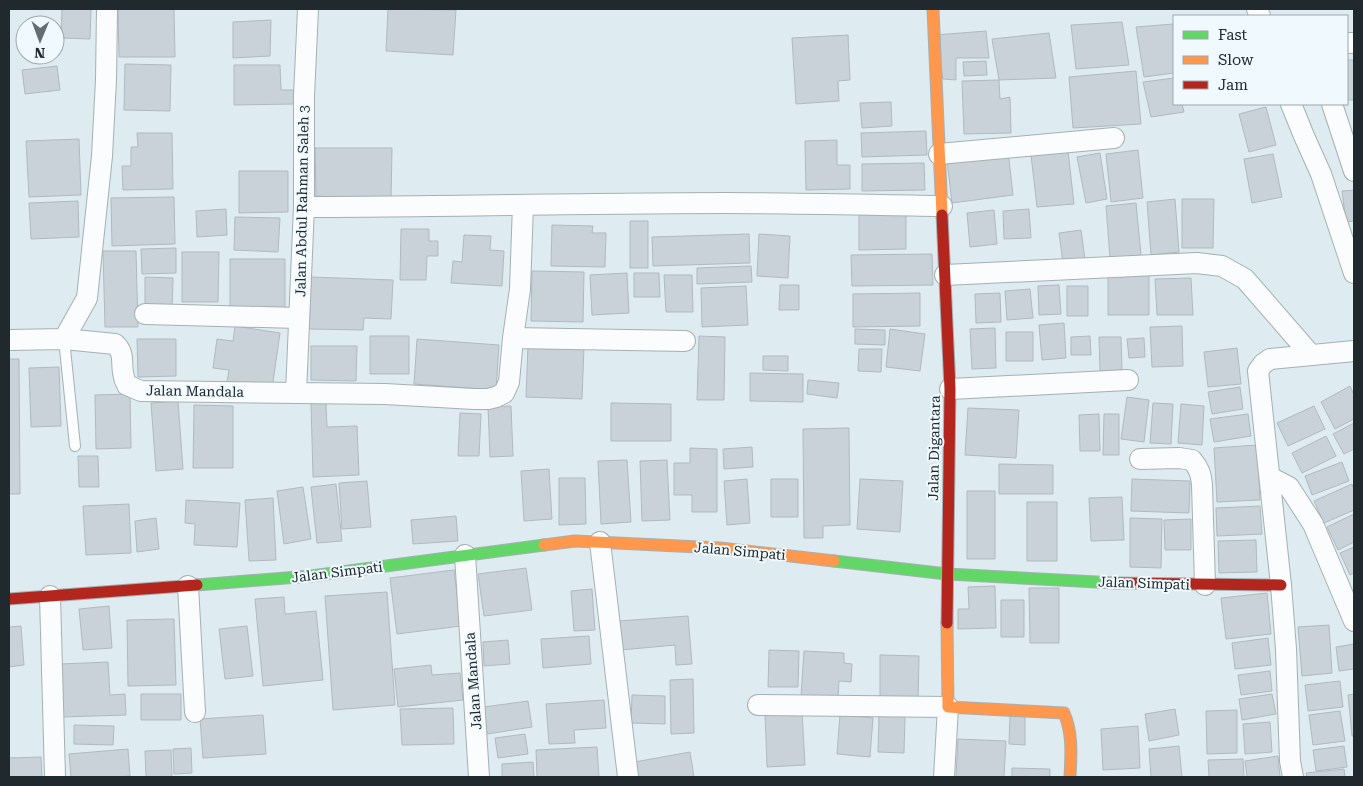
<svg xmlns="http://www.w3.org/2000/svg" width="1363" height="786" viewBox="0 0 1363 786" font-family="'Roboto Serif',serif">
<rect width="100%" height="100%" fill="#deecf2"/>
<path fill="#c8d2d8" stroke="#b0b9bf" d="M62 9H91L90 39 61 38Z
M118 9H174L175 57H119Z
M388 9 456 10 453 55 386 51Z
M271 20 270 56 233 58V22Z
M1122 22 1129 65 1076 69 1071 25Z
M1173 24 1174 39V73L1144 77 1136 27Z
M986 31 989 58H956V80L943 79 935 35Z
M1049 33 1056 78 999 80 992 39Z
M848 35 850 80 838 81 839 101 796 104 792 38Z
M1347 60H1354V100H1347Z
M986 61 987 75 964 76 963 62Z
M125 64 171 65 170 111 124 110Z
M234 65H280L281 90H294V104L234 105Z
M57 66 60 90 25 94 22 70Z
M1136 71 1141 124 1073 128 1069 77Z
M1174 78V104H1182L1184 112 1151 117 1143 82Z
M999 80 1000 99 1010 97 1011 133 964 134 962 81Z
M891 102 892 126 862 128 860 103Z
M1266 107 1276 145 1249 152 1239 114Z
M926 131 927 155 862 157 861 133Z
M137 133H172L173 189 123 190 122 166H131V147H138Z
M79 139 81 195 29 197 26 141Z
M837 140V165H850V189L806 190 805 141Z
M315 148H392L391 200 316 196Z
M1138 150 1143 198 1111 202 1106 154Z
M1008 151 1013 195 952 203 947 160Z
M1068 151 1074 204 1037 207 1031 155Z
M1100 153 1107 199 1086 203 1077 157Z
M1273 154 1282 197 1252 203 1244 159Z
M924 163 925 190 862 191V164Z
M239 171H288V212L239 213Z
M1354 190V221L1346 222 1342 191Z
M174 197 175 244 112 246 111 198Z
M1175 199 1179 252 1151 255 1147 202Z
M1182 199H1214L1213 248H1182Z
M78 201 79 237 31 239 29 203Z
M1136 203 1141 255 1110 258 1106 206Z
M906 207V249L859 250V208Z
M226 209 227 235 197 237 196 211Z
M1029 209 1031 238 1004 239 1003 211Z
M994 210 997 244 970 247 967 213Z
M235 217 280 218 278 252 234 250Z
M630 221H648V268H630Z
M552 225 593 226 592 233H606L605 267 551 266Z
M401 229H429V241H438V256H427L426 280H400Z
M1081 230 1085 260 1063 263 1059 233Z
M749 234 750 263 653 266 652 237Z
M759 234 790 236 788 278 757 276Z
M464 235 491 236 490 250 504 251 502 286 451 283 453 261 462 262Z
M176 248V273L142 274 141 249Z
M103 251H136L138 327H105Z
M182 252H219L218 302H182Z
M932 254 933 285 852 286 851 255Z
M230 259H285V314H230Z
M751 266 752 282 697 284V268Z
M532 271 584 272 583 322 531 321Z
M627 273 629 313 592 315 590 275Z
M634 273H659L660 297H634Z
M1108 274H1149V315H1108Z
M664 275H692L693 312H666Z
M145 277 173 278 172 312 145 311Z
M311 277 393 280 391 319 364 318 363 330 309 329Z
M1191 278 1193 315H1157L1155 279Z
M780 285H799V310H779Z
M1059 285 1061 314 1039 315 1038 286Z
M746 286 748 325 702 327 701 288Z
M1067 286H1088V316H1067Z
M1030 289 1033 318 1007 320 1005 291Z
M920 293V326L853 327V294Z
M1000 293 1001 322 976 323 975 294Z
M1064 323 1066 358 1042 360 1039 325Z
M235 326 280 333 272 389 227 382 229 370 213 368 217 339 233 341Z
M1182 326 1183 366 1152 367 1150 327Z
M995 328 996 368 972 369 970 329Z
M855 329 885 330V345L855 344Z
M890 329 925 334 920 371 886 367Z
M1006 332H1033V361H1006Z
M370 336H409V374H370Z
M699 336 725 337 724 400H697Z
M1090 336 1091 355H1071V337Z
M1099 337H1121L1122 370 1100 371Z
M1144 338 1145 357 1129 358 1127 339Z
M137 339H176V376L138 377Z
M417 339 499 345 496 390 414 384Z
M528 344 584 346 582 399 526 397Z
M311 346H357L356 381 311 380Z
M1237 348 1241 384 1208 387 1204 352Z
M859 349H882L881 372 858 371Z
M763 356H788V371L763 370Z
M9 359H19L20 494H9Z
M59 367 61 426 31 427 29 368Z
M750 373 803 374V402L750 401Z
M808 380 839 383 837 398 807 394Z
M1350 386 1354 395V419L1335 429 1321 402Z
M1240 387 1243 409 1212 414 1208 392Z
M130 394 131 448 96 449 95 395Z
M1127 397 1149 400 1144 442 1121 439Z
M178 401 183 469 156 471 151 403Z
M311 403H326L327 427 357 426 359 475 313 477Z
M611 403 671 404V441H611Z
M1153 403 1173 404 1171 444 1150 443Z
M1181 404 1204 406 1202 445 1178 443Z
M194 405 233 406V468H193Z
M511 406 513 456 490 457 488 407Z
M1314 406 1325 429 1288 446 1277 423Z
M968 408 1019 410 1016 458 965 455Z
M460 413 481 414 479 456H458Z
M1099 414 1100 451H1080L1079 415Z
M1104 414H1119V455H1103Z
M1248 414 1251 436 1214 442 1210 419Z
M1354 423V449L1344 454 1333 434Z
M849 428 850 525 823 526V538H804L803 429Z
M1326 436 1336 456 1302 473 1292 453Z
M1257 445 1260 500 1217 502 1214 448Z
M752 447 753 467 724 469 723 449Z
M690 448 717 449V512H692V495H674V463H690Z
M78 456H98L99 487H79Z
M627 460 631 522 601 524 598 461Z
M667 460 670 520 642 521 640 461Z
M1342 462 1349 481 1312 495 1305 476Z
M999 464 1053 465V494H999Z
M549 469 552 519 524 521 521 471Z
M559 478H585L586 524 559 525Z
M747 479 750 523 727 525 724 481Z
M771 479H798V517H771Z
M860 479 903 481 900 532 857 529Z
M1132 479 1190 481 1189 513 1131 511Z
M367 481 371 527 342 529 339 483Z
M336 484 342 541 317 543 311 487Z
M1352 484 1354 490V510L1324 523 1314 501Z
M303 487 311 539 284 544 277 491Z
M967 491H995V559H967Z
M1122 497 1124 540 1091 541 1089 498Z
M273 498 276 560 249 561 245 500Z
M186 500 240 503 237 547 194 545 195 524 185 523Z
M1027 502H1057V561H1027Z
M129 504 131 553 86 555 83 506Z
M1260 506 1262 534 1217 536 1216 508Z
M1354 514V542L1338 550 1327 527Z
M456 516 458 541 413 544 411 520Z
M156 518 159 549 137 552 135 521Z
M1130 518 1162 519 1161 568 1130 567Z
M1191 519V550H1165L1164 520Z
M1256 540 1257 572 1219 573 1218 541Z
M1354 547V573L1350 575 1340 553Z
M526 568 532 610 484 616 478 574Z
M454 570 461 626 397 634 390 578Z
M995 586 996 628 958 629V609H969L968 587Z
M1029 588H1059V643H1030Z
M592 589 595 630 574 631 571 591Z
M387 592 395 705 333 710 325 596Z
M1267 593 1271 634 1226 639 1221 598Z
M284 597 285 614 316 611 323 680 263 686 255 599Z
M1001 600H1024V637H1001Z
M109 606 112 648 83 650 79 609Z
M688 616 692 664 676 665 675 645 621 650 619 621Z
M174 619 176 685 128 686 127 620Z
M1329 625 1332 673 1302 676 1298 627Z
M21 626 24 665 9 667V627Z
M247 626 253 676 225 679 219 629Z
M589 636 591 664 543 668 541 639Z
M1268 638 1271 665 1235 669 1232 643Z
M508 640 510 664 484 666 483 642Z
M1354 644V669L1339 671 1336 647Z
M769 650 799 651 798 687H768Z
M804 651 844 653V663L852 664 851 682 839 681 838 698 801 696Z
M880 655 919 656 918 702 880 701Z
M108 662 110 695 125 694 126 715 62 717 60 664Z
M431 665 432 675 460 673 463 700 398 707 394 669Z
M1270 671 1272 691 1241 695 1238 675Z
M693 679 694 733 671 734 670 680Z
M1340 681 1343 707 1308 711 1305 685Z
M141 694H181V720H141Z
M1272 694 1276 714 1242 720 1239 699Z
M1354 694V736H1352L1348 695Z
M632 695 665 696V724L631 723Z
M604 700 606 728 574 730 575 743 549 744 546 704Z
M528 701 532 727 487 734 484 707Z
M453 708 454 744 402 745 400 709Z
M1175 709 1179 735 1149 741 1145 714Z
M1237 710V753L1207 754 1206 711Z
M1340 711 1345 741 1313 745 1309 715Z
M802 712 805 765 767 767 765 713Z
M1010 714H1025V745L1009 744Z
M263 715 266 754 203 758 200 719Z
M840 715 873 718 870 757 837 754Z
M879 715 905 716 904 753 878 752Z
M1270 722 1272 752 1245 754 1243 724Z
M74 725 114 726 113 745 74 744Z
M1138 726 1140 768 1103 770 1101 729Z
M525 734 528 754 498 758 495 738Z
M958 739 1006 741 1004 777H956Z
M1179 746 1182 777H1151L1149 749Z
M1344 746 1347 767 1316 771 1313 750Z
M597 747 599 777H537L536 750Z
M191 748 192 773 174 774 173 749Z
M128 749 130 776 117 777H71L69 754Z
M171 750 172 777H146L145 751Z
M690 752 694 777H631L629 763Z
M1278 756 1280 777H1247L1245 761Z
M41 757 42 777H9V758Z
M1243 759 1244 777H1209L1208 760Z
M533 762 534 777H502V764Z
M1012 768 1050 769V777H1012Z
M1344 769 1345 777H1307L1306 773Z"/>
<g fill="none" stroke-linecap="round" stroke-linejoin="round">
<g stroke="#a4b0b4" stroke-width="12">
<path id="lane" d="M64 339 75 446"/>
</g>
<g stroke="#a4b0b4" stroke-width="22">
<path id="street" d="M1257 9 1260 16
M1347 43H1354
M1291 104 1304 136 1321 174 1354 273
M1332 104 1354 171
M939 154 1114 138
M304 207C444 207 583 203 723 203 796 203 869 205 942 206
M945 275 1197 263 1222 266 1245 279 1311 355
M145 314 298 318
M513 338 685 341
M64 339 87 298 102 156 106 80 107 9
M9 340 64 339 115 344C126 354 120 365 124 377 124 380 126 382 127 385L141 391 385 394 474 399H488L496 397 504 393 509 382 513 338 520 289 523 205
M950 389 1128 380
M296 393 304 207V96L308 9
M1140 459 1179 458 1192 460C1199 468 1201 474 1202 485L1205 585
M1270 477 1289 487 1313 524 1354 621
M600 542 628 777
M465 555 479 777
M188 586 195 712
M50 596 55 777
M758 705 948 707 944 777
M1293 777 1290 761 1286 649 1281 585 1258 371 1263 364 1270 359 1354 351"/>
</g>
<g stroke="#a4b0b4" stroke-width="13">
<path id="fast" d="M834 561 947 574 1116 583
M197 585 311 576 544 545"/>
</g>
<g stroke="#a4b0b4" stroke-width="13">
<path id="slow" d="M933 9 942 215
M544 545 575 541 720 548 834 561
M947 623 948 707 1064 713C1073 734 1071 755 1070 777"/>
</g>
<g stroke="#a4b0b4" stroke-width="13">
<path id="jam" d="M942 215 950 389 947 623
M1116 583 1281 585
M9 599 197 585"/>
</g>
<use href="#lane" stroke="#fafcfd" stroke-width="10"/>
<use href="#street" stroke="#fafcfd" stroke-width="20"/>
<use href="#fast" stroke="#63d668" stroke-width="11"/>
<use href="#slow" stroke="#ff974d" stroke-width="11"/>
<use href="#jam" stroke="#b3261e" stroke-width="11"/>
</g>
<g text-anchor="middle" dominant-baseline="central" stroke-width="4" stroke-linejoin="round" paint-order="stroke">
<g font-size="14" fill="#202a2e" stroke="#f0fafe">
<text transform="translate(302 201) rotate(-89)">Jalan Abdul Rahman Saleh 3</text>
<text transform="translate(195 391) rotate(1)">Jalan Mandala</text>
<text transform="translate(934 448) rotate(-89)">Jalan Digantara</text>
<text transform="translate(740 551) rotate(5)">Jalan Simpati</text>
<text transform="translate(337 572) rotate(-7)">Jalan Simpati</text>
<text transform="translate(1144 583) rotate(2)">Jalan Simpati</text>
<text transform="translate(473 681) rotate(-94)">Jalan Mandala</text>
</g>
</g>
<rect width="1363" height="786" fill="none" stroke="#202a2e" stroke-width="20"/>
<rect x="1173" y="15" width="175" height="90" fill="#f0fafe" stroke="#9da7ab"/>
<rect x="1183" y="31" width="25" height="8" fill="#63d668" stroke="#9da7ab"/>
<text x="1218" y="40" font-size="15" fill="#202a2e">Fast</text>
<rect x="1183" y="56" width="25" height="8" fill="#ff974d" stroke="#9da7ab"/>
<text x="1218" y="65" font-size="15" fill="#202a2e">Slow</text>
<rect x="1183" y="81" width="25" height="8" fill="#b3261e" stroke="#9da7ab"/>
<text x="1218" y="90" font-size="15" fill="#202a2e">Jam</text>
<g transform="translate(40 40) rotate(181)"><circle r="24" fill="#f0fafe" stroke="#9da7ab"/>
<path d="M0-4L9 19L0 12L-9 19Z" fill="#626e73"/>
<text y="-8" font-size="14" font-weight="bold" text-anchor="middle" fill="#202a2e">N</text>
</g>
</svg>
